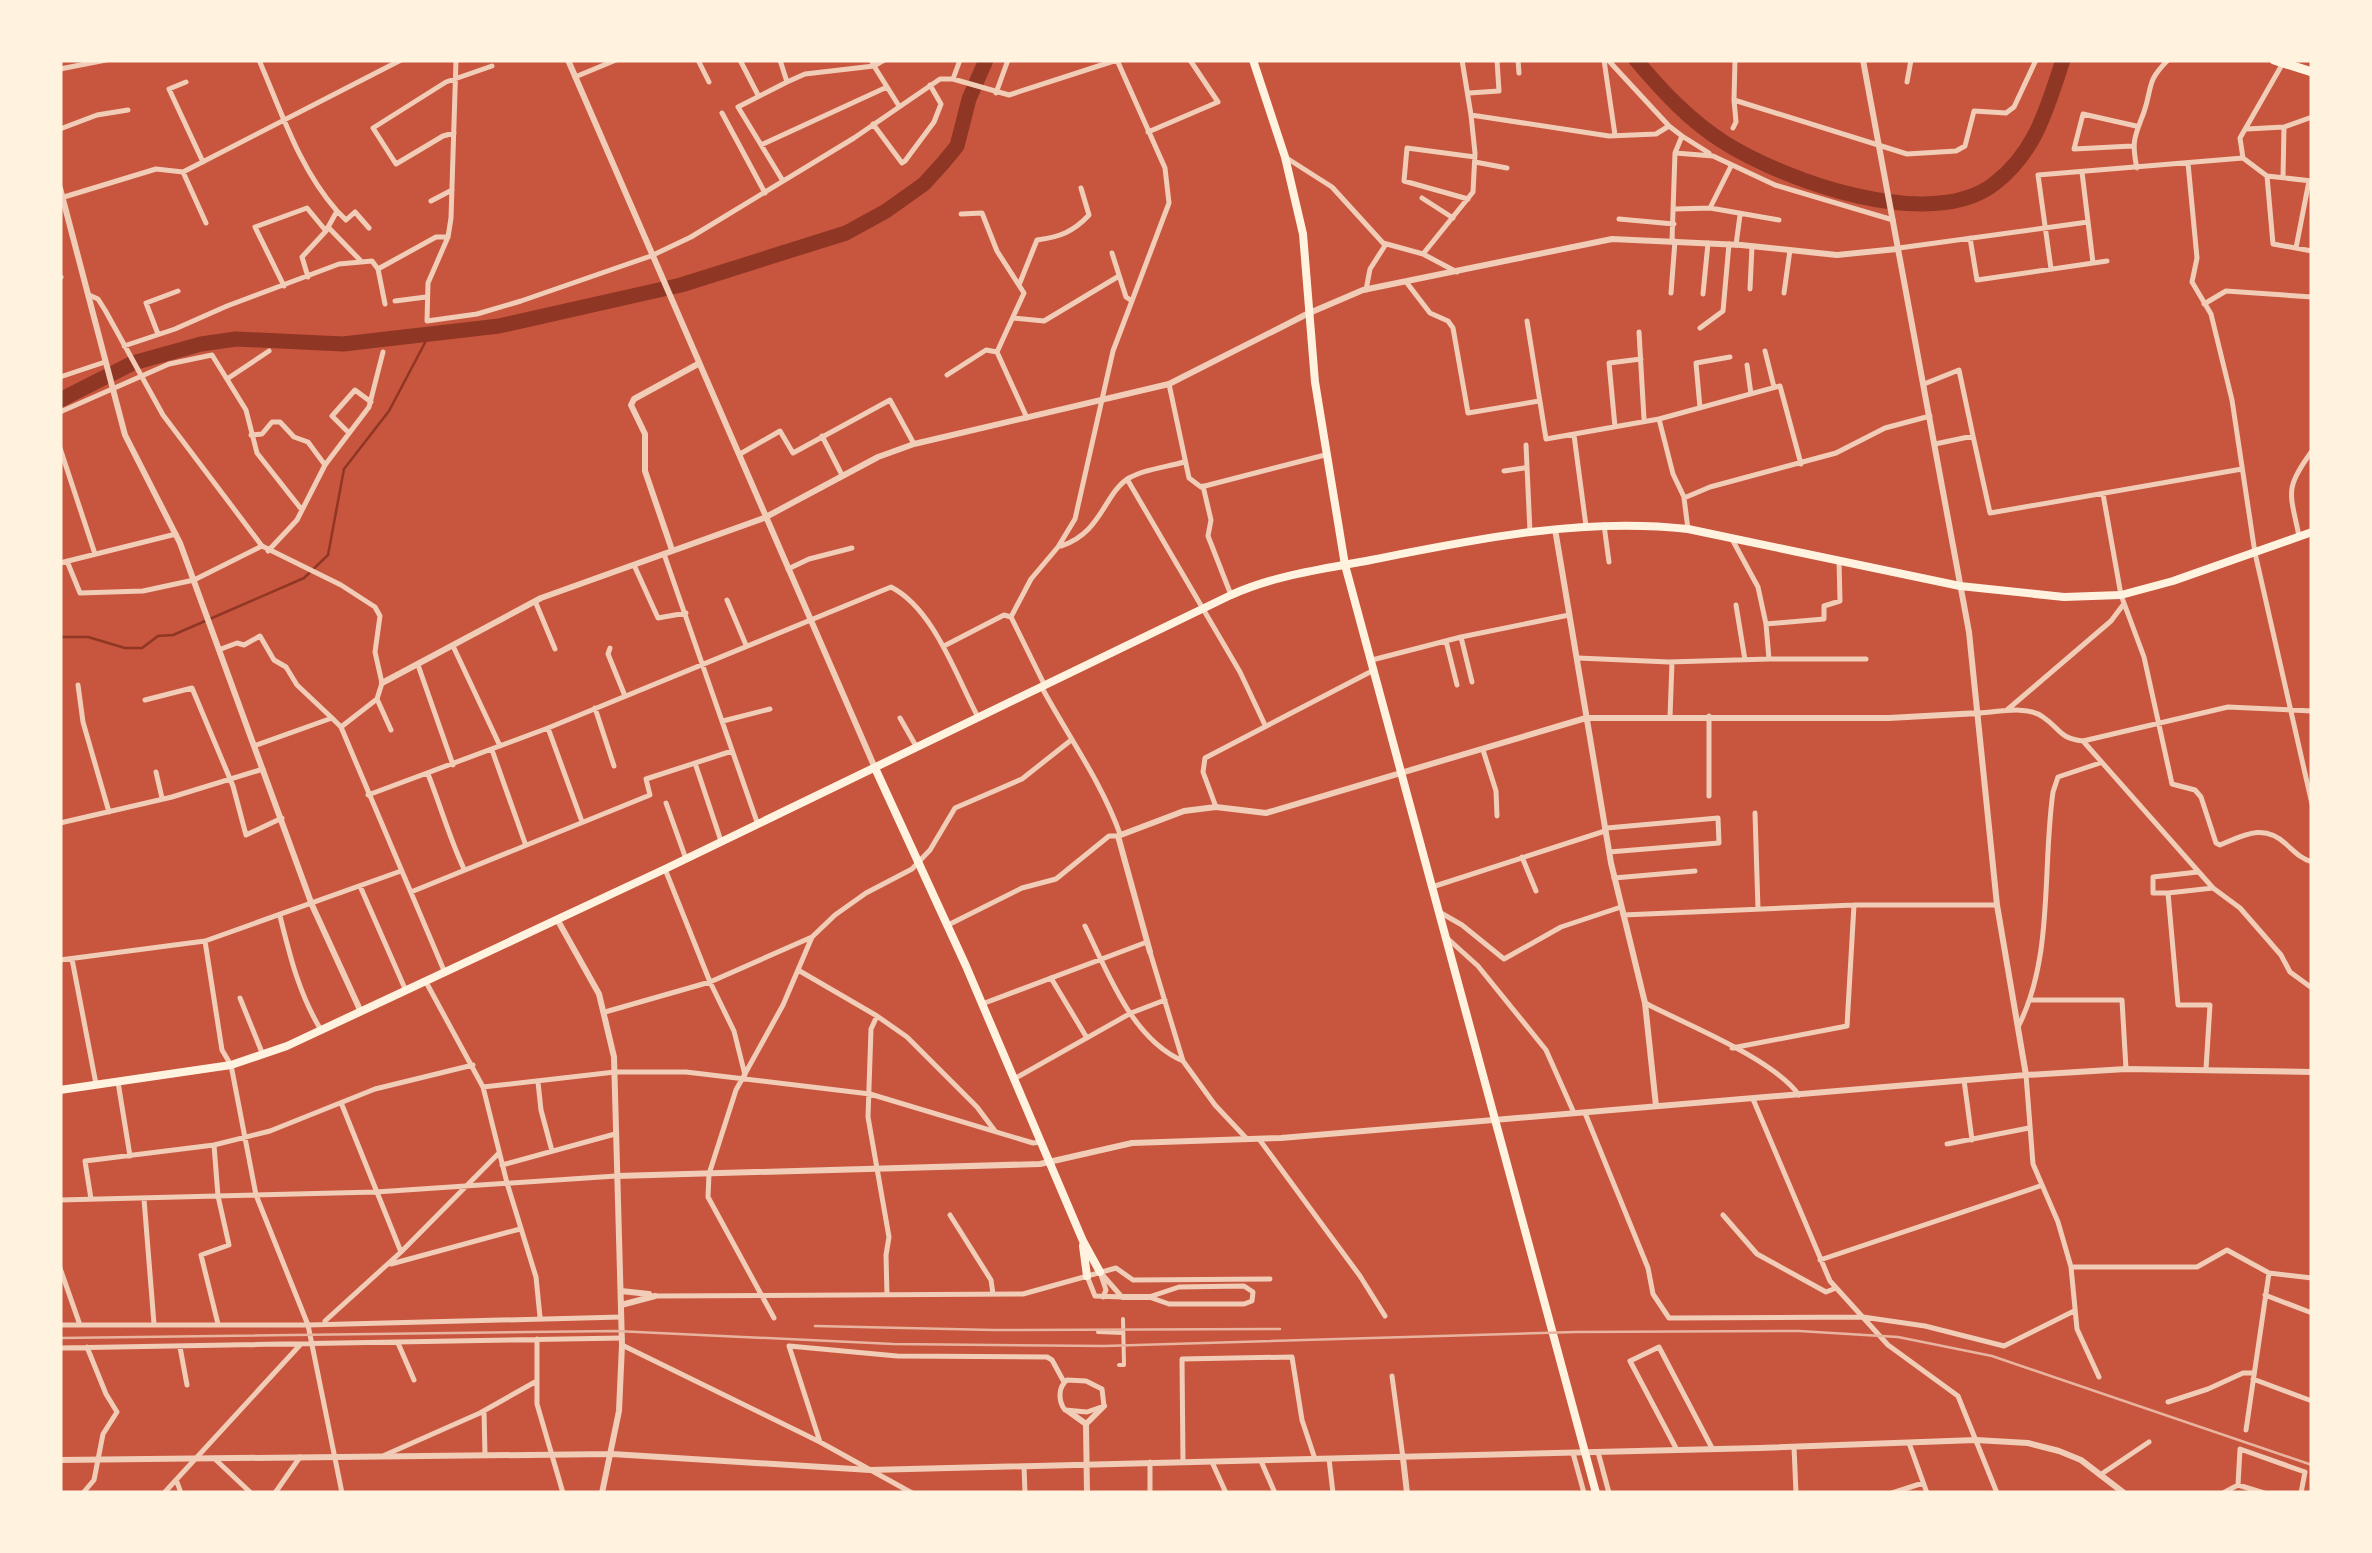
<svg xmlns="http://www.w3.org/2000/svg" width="2372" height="1553" viewBox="0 0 2372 1553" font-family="Barlow,sans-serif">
<rect width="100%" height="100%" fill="#c8553d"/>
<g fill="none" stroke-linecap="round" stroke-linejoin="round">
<path stroke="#8f3625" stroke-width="2.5" d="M60 637H88L125 648H142L158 636 173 635 304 578 328 555 344 469 389 411 429 335"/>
<path stroke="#8f3625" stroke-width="15" d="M1636 60C1663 92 1690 121 1725 143 1786 181 1930 233 1994 184 2036 152 2047 108 2063 60
M60 400 133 363 201 344 236 339 343 344 499 326 681 285 846 233 886 211 924 184 943 163 957 146 969 99 986 60"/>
<path stroke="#f1ccb7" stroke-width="4" d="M1098 1332 1123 1333
M1119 1365H1124L1123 1319"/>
<path stroke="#f1ccb7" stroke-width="5" d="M259 60C282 113 299 168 337 211L326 231
M456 60 451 218 448 237 428 283 427 321 477 314 521 301 651 256 691 237 854 138 940 79H953L1009 95 1117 60
M698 60 709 82
M740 60 758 95
M780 60 787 82 738 107 783 181
M884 60 874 66 899 106
M1462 60 1471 115 1609 136 1656 134 1669 126 1682 136 1675 153 1672 241
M1518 60 1519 73
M1604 60 1615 135
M1608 60 1669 126
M1735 60 1734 100 1907 154 1956 151 1965 146 1974 111 2006 113 2014 107 2036 60
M60 69 106 60
M575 77 616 60
M953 79 960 60
M186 82 169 89 203 162
M787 82 805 74 874 66 871 60
M1907 82 1911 60
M996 93 1008 60
M1469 93 1499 91 1497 60
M722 113 765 193
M873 124 902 163 905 161 934 122 941 104 930 85
M1733 128 1736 122 1734 100
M60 129 97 115 128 110
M2247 129 2284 127 2312 117
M1148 132 1218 102 1190 60
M454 133 443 136 396 164 373 128 446 82 492 66
M1682 136 1709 153
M761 145 887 87
M2132 146 2074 149 2083 114 2136 126
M1675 153 1713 156 1775 185 1893 220
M1285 157 1332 187 1383 243 1423 254 1457 272
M2243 158 2240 138 2283 63
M1475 162 1507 168
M2188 163 2197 258 2192 282 2211 314 2232 400 2255 553 2312 804
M2137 168C2131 141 2135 136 2144 112 2153 85 2146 82 2168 60
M183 172 206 223
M2082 172 2093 263
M2267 176 2273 244 2312 251
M2283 178 2284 127
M64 197 156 169 183 172 401 60
M1422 198 1453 218
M1468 199 1404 181 1407 148 1475 157
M431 201 452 190
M1710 208 1779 220
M1675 209 1710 208 1731 166
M337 211 346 220 355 212 369 228
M961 214 982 213 997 251 1024 293 997 352 1027 418
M1619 219 1674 224
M328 227 360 260
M1970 238 1977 280 2107 261
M1736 245 1740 215
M1899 248 2088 222
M2296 248 2309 181
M1112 253 1126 297 1132 301
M1423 254 1473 192 1475 153 1471 115
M378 269 385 304
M2051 269 2038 175 2243 158 2267 176 2312 181
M60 277H61
M1407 283 1430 313 1448 321 1453 328 1468 413 1539 401
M1019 285 1037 240C1060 237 1073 232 1089 215L1081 188
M284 286 255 227 307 208 326 231 302 257 308 277
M1750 289 1752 246
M1366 290 1370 269 1386 244
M1671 293 1675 241
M1784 293 1790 250
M1703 294 1708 243
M89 295 98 299 105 310 163 415 262 546 341 585 375 607 380 616 375 652 382 683 377 699 341 727
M395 301 426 297
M2204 304 2226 291 2312 297
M1013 318 1044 321 1119 276
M1527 321 1546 439 1659 419 1780 386 1801 464
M1700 328 1723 311 1729 244
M1639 332 1644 419
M158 334 146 303 178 291
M124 346 175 329 227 306 339 264 372 261 378 269 436 237H448
M1765 351 1774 387
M1747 365 1751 394
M947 375 986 350 997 352
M60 377 105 362
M227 379 269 351
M1169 384 1189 478 1201 487 1325 455
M1924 384 1959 370 1973 436
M1700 408 1696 363 1730 357
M60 412 169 364 212 355 246 410 257 453 302 510
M1659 419 1673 474 1684 497
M1615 427 1609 363 1641 359
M349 433 332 416 355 390 371 402
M251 435 262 434 272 422H280L294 437 308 442 325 465
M1574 435 1586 526
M822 436 842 475
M1935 444 1973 436 1990 513 2242 469
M1526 445 1530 532
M60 448 95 554
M740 454 780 431 793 453 890 400 914 444
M1504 471 1524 468
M1127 479 1240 672 1265 725
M1203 486 1211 520 1208 536 1231 595
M2103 494 2121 595 2144 657 2172 784 2195 790 2201 797 2216 843 2220 845C2244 835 2264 823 2286 844 2295 852 2300 858 2312 862
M1604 525 1609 562
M1688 529 1684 498 1710 487 1836 453 1885 428 1930 416
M2299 536C2290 492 2284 489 2312 451
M1733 541 1758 587 1766 624
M1061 546C1102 533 1104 493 1129 478 1144 469 1167 467 1184 462
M268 551 297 520 325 465 369 407 383 352
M664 554 757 822
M67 561 80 593 143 591 194 580 262 546
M60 563 176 534
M634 565 658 618 686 613
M788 569 809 559 852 548
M727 600 746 645
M535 601 555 649
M1736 605 1745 660
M1461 637 1472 682
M1446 641 1457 685
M453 646 500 746
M944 646 1004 615 1011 617
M610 648 608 654 625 696
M221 649 237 643 244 645 260 636 274 660 286 667 297 685 332 718
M1578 658 1669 662 1769 659 1766 624 1824 619V606L1840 601 1839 560
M1769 659H1866
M1372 660 1461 637 1569 615
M418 665 453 765
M1044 684 1011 617 1031 579 1058 547 1075 519 1113 351 1169 203 1165 168 1117 60
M78 685 83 722 109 812
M1041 686C1068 736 1101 781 1120 834
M377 699 391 730
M145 700 192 688 233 786 246 835 282 818
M595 708 614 766
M2007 710 2111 621 2123 605
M1980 713C1998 712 2027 705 2043 717 2061 729 2058 738 2083 741L2228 707 2312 711
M1709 716V796
M1670 717 1672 662
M900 718 916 746
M723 721 770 709
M548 728 581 819
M2083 741 2213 888 2240 908 2281 955 2290 972 2312 988
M254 746 332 718 341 727 445 973
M492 750 525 843
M1483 750 1496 791 1497 816
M695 763 721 841
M156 772 162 798
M428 774C441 807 449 837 464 869
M368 795 548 728 891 587C934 609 956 676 978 717
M666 803 686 859
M1216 807 1203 772 1205 758 1372 671
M1755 813 1758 909
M60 823 172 797 263 769
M1607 828 1718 818 1719 843 1609 852
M1522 857 1536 891
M665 869 710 982 734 1031 745 1075
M1614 878 1695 871
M360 886 406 991
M1432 887 1605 831
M411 892 650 795 646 779 732 751
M2168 893H2153V877L2198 872
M1441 913 1462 925 1504 959 1561 927 1621 907
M1623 915 1854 905H1997
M280 916C290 956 299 994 321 1030
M948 925 1022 888 1056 879 1109 836H1118
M1085 926C1108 973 1132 1039 1183 1061
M1447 938 1478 966 1546 1050 1574 1113
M205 941 222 1050 231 1065 256 1195 308 1325 342 1493
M1150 952 1183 1061 1215 1105 1247 1139
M72 959 96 1084
M60 960 205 941 401 871
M798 970 877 1016 907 1037 977 1107 995 1131
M1051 978 1087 1038
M426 982 483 1087 507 1183 536 1277 540 1317
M240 998 263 1055
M2032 1000H2122L2126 1069
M1645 1003C1687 1025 1772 1058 1799 1095
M982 1004 1147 942
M605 1012 710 982 812 937
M877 1016 871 1029 868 1117 889 1237 886 1255 887 1295
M2018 1027C2054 957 2042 869 2053 792L2058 777 2100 763
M1732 1048 1847 1026 1854 905
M2206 1069 2210 1005H2178L2168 893 2213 888
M2026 1075 2033 1164 2058 1222 2071 1267H2197L2227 1250 2269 1273 2312 1278
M1014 1079 1131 1013 1165 1000
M1964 1080 1972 1140
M118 1082 130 1156
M538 1082 541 1110 552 1151
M483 1087 615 1072H686L870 1094 1033 1143 1041 1142
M1753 1099 1830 1281 1888 1345 1958 1396 1997 1493
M342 1105 401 1252
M1585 1113 1648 1268 1653 1294 1669 1318 1863 1317 1925 1326 2004 1346 2074 1311
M1259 1139 1360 1276 1385 1316
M1947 1144 2029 1128
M214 1145 218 1196 229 1245 201 1255 218 1324
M502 1165 615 1134
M91 1199 85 1161 214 1145 270 1131 375 1089 473 1065
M144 1199 154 1324
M60 1200 376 1192 616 1176
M950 1215 991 1280 993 1294
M1723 1215 1757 1254 1826 1292 1836 1288
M1820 1260 2040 1186
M391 1264 520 1229
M2071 1267 2077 1329 2099 1377
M60 1268 80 1325
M1100 1272 1121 1296
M1101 1275 1106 1290 1103 1297
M1087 1276 1095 1296 1123 1297
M1244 1286 1253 1292 1252 1301 1244 1304H1169L1149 1297 1179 1287Z
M2265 1295 2312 1313
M655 1296 1023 1294 1116 1268 1133 1280 1270 1279
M774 1318 708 1197 709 1174 736 1090 783 1005 812 937 835 915 866 893 912 869 930 850 955 808 1022 779 1070 741
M325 1321 401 1252 499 1153
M60 1325H308L621 1317
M537 1339V1404L563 1493
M398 1343 414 1380
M622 1345 820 1442 912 1493
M180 1347 187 1385
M60 1348 622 1338
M1392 1376 1403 1458
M2253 1379 2312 1401
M1067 1380 1086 1381 1102 1389 1104 1406 1087 1412 1065 1410C1058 1401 1058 1387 1067 1380Z
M2168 1402 2208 1389 2243 1373H2252
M484 1411 485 1455
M2246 1430 2269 1273
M820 1442 789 1346 897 1356 1047 1357 1052 1360 1064 1382
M1909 1443 1927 1493
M1794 1447 1796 1493
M1677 1450 1630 1361 1659 1347 1712 1448
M1598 1452 1609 1493
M1573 1453 1584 1493
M385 1455 480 1413 535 1382
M1329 1459 1333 1493
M216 1460 251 1493
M1261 1461 1275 1493
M1183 1462 1182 1359 1292 1357 1302 1420 1315 1459
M1212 1462 1226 1493
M1024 1466 1025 1493
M2100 1475 2149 1442
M177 1482 181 1493
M2238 1485 2240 1449 2305 1472 2301 1493
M83 1493 94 1480 103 1434 117 1412 106 1394 87 1347
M164 1493 300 1345
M275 1493 300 1457
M1150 1493V1462
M1892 1493 1923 1483
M2223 1493 2238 1485 2264 1493"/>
<path stroke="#f1ccb7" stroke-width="6" d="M568 60 875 768
M1863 60 1969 632 1997 905 2026 1075
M60 188 125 435 180 543 312 905 361 1012
M1555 529 1611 863 1645 1003 1656 1106
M672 550 645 471V434L631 405 634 399 698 364
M382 683 541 598 764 518 878 457 914 444 1169 384 1307 314 1363 290 1612 239 1741 245 1837 255 1897 249
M557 919 599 994 614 1057 622 1345 619 1411 602 1493
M1150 952 1118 836 1184 811 1216 807 1266 813 1586 718H1889L1979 713
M617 1176 1040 1164 1132 1143 1281 1138 2026 1075 2126 1069 2312 1072
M621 1291 649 1294
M1123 1297H1149
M621 1305 655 1296
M1068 1411 1086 1424
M1086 1424 1087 1493
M1086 1424 1104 1406
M1403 1458 1407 1493
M60 1460 612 1454 870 1470 1760 1448 1976 1440 2028 1443 2059 1451 2081 1460 2124 1493"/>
<path stroke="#fff3e0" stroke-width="8" d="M875 768 966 966 1083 1241 1100 1272
M60 1090 231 1065 287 1046 665 869 1231 595C1275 575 1324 569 1371 560 1476 539 1582 517 1688 529L1960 586 2064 597 2121 595 2173 581 2312 532
M1083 1246 1087 1276"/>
<path stroke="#fff3e0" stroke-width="8" d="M1253 60 1285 157 1303 234 1315 382 1345 565 1596 1493"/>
<path stroke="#fff3e0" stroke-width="9" d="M2274 60 2312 72"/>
<path stroke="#e9b49f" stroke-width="2.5" d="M815 1326 994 1330 1280 1329
M60 1338 616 1331 893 1344 1104 1346 1575 1332 1799 1331 1898 1337 1992 1356 2312 1465"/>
</g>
<rect width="2372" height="1553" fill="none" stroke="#fff3e0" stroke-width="125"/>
</svg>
